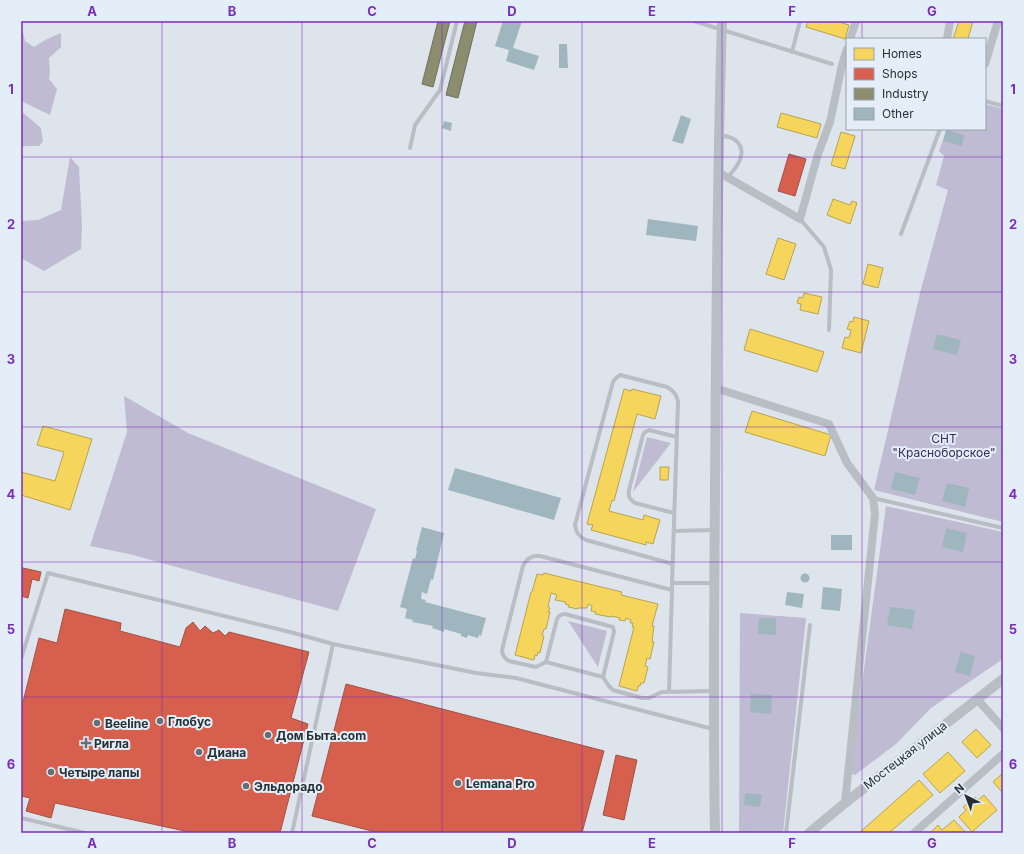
<svg xmlns="http://www.w3.org/2000/svg" width="1024" height="854" viewBox="0 0 1024 854" font-family="Inter,sans-serif">
<rect width="100%" height="100%" fill="#dee4eb"/>
<path fill="#bfbbd3" d="M21 24 25 41 34 47 47 39 61 33V47L49 58 50 73 49 79 57 89 50 115 21 101Z
M985 104 1003 109V522L874 490 920 293 948 190 936 185 944 156 939 151 947 129H985Z
M21 111 41 128 43 141 39 146H26L21 147Z
M70 157 79 167 82 227 81 249 44 271 21 258V221L38 220 61 210Z
M124 396 188 433 376 509 338 611 129 554 90 546 127 432Z
M647 437 671 443 633 492Z
M886 506 1003 532V659L931 708 896 744 855 775 850 773Z
M740 613 806 618 783 833H739Z
M568 621 607 631 598 667Z"/>
<path fill="#f6d55c" stroke="#b8a450" d="M808 21H836L849 25 845 39 806 27Z
M959 21H973L968 39H953Z
M781 113 821 124 817 138 777 127Z
M841 132 855 136 845 169 831 165Z
M833 199 850 205 852 201 857 203 850 224 827 215Z
M778 238 796 244 784 280 766 274Z
M868 264 883 268 878 288 863 284Z
M804 293 822 297 818 314 800 310 801 304 797 303 799 297 803 298Z
M854 317 869 321 861 353 842 348 845 337 849 338 851 330 847 329 850 321 853 322Z
M750 329 824 352 817 372 744 350Z
M624 389 631 391 632 389 661 396 655 419 637 414 614 501 612 500 609 511 643 520 644 515 660 520 653 544 646 542V545L591 530 593 525 587 524Z
M752 411 831 435 825 456 745 432Z
M43 426 92 439 70 510 21 495V472L55 481 64 452 37 445Z
M660 467H669L668 480H660Z
M544 573 622 592 621 595 658 604 652 626H654L652 642H654L650 659 647 658 645 666 648 667 644 683H641L640 686 639 685 637 691 619 686 634 627H632L633 623H630L631 620 626 618 625 621 619 620 620 618 611 616V617L605 616 595 614 596 612 591 611 592 606 588 604 587 608H578V609L568 607 569 605 565 604 566 602 555 600 557 595 551 593 548 607 550 608 548 612H550L546 629H544L542 635 544 636 540 653 538 652 537 656 535 655 534 660 515 655 531 592H532L537 574 543 575Z
M976 729 991 745 977 758 962 742Z
M948 752 965 771 940 793 923 774Z
M1003 773V793L993 782Z
M919 780 933 795 889 833H859Z
M984 795 997 810 972 832 959 817 966 810 963 807 975 797 978 800Z
M954 820 966 833H930L938 825 942 830Z"/>
<path fill="#d6604d" stroke="#a15246" d="M789 154 806 159 795 196 778 191Z
M23 568 41 572 39 581 32 579 28 598 21 596V576Z
M65 609 121 623 120 631 180 647 186 628 193 622 200 631 205 626 213 633 219 630 225 636 229 632 309 652 291 718 308 724 280 833H194L55 803 51 818 26 811 30 798 21 796V710L39 638 57 643Z
M346 684 604 751 582 833H380L312 816Z
M616 755 637 760 624 820 603 815Z"/>
<path fill="#8c8c6e" stroke="#6d705d" d="M438 21H450L433 87 422 84Z
M465 21H477L458 98 446 95Z"/>
<path fill="#a0b6be" d="M503 21H522L513 48 539 56 534 70 506 61 509 50 495 46Z
M559 44H567L568 68H559Z
M681 115 691 119 683 144 672 141Z
M444 121 452 123 451 131 442 128Z
M946 130 964 135 962 146 943 141Z
M648 219 698 226 696 241 646 235Z
M937 334 961 340 957 355 933 349Z
M455 468 561 498 554 520 448 490Z
M895 472 920 478 915 495 891 489Z
M947 483 969 488 965 507 942 501Z
M422 527 444 533 433 580 431 579 427 594 422 592 421 599 426 600 425 602 486 618 481 636 479 635 478 638 468 635 467 638 461 636V634L444 629V632L432 628 433 626 412 622 413 620 405 618 407 609 400 607 413 558 415 559 417 551 416 550Z
M946 528 967 533 963 552 942 547Z
M831 535H852V550H831Z
M800.5 578a4.5 4.5 0 1 1 9 0a4.5 4.5 0 1 1-9 0Z
M823 587 842 589 840 611 821 609Z
M787 592 804 594 802 608 785 605Z
M890 607 915 610 912 629 887 625Z
M759 618H776V635L758 634Z
M961 652 975 656 970 676 955 672Z
M751 694 772 695 771 714 750 712Z
M745 793 762 795 760 807 744 805Z
M743 831 759 832V833H743Z"/>
<g fill="none" stroke-linecap="round" stroke-linejoin="round">
<path stroke="#b8bec4" stroke-width="4" d="M694 21 832 64
M792 52 800 21
M985 101 1003 106
M719 136C731 135 744 142 741 156 740 164 733 171 728 177
M410 148 415 125 440 90 457 21
M800 219 824 247 831 270 829 330
M901 234 940 129
M873 498 1003 528
M674 513 635 503C629 499 628 496 629 490L643 435 645 432 649 430 677 437
M674 531 713 530
M672 583 678 401C676 394 674 391 667 387L620 375 616 378 613 382 575 525C576 533 579 537 586 540L673 564
M333 644 476 673 516 678 713 729
M21 659 48 573 290 632 333 644 292 833
M546 662 557 619C559 615 561 614 565 614L613 627 614 632 603 677
M713 691 662 692 649 698H642L613 690 608 685 603 677 546 662 536 667 509 661C504 658 502 655 502 650L523 566C527 558 532 555 540 556L672 590V583H713
M669 692 672 590
M21 818 85 833
M786 833 810 625"/>
<path stroke="#b8bec4" stroke-width="8" d="M850 39 856 21
M947 39 950 21
M985 64 998 21
M718 172 800 219 818 154 830 122 842 65 847 49
M715 388 829 424 847 463 873 498 875 514 845 803
M977 699 1003 728
M914 833 1003 754"/>
<path stroke="#b8bec4" stroke-width="10" d="M715 833C713 720 714 607 715 494 716 336 717 179 722 21
M809 833 845 803 1003 679"/>
</g>
<path fill="none" stroke="#7b2cbf" stroke-width="1" stroke-opacity="0.55" d="M162 21V833M302 21V833M442 21V833M582 21V833M722 21V833M862 21V39M862 129V833M21 157H1003M21 292H1003M21 427H1003M21 562H1003M21 697H1003"/>
<g fill="#666f74" stroke="#e4eef9" stroke-width="1.5">
<circle cx="160" cy="721" r="4"/>
<circle cx="97" cy="723" r="4"/>
<circle cx="268" cy="735" r="4"/>
<path d="M84 737h4v4h4v4h-4v4h-4v-4h-4v-4h4z"/>
<circle cx="199" cy="752" r="4"/>
<circle cx="51" cy="772" r="4"/>
<circle cx="458" cy="783" r="4"/>
<circle cx="246" cy="786" r="4"/>
</g>
<g text-anchor="middle" dominant-baseline="central" stroke-width="4" stroke-linejoin="round" paint-order="stroke">
<g font-size="12" fill="#382a52" stroke="#e4eef9">
<text x="944" y="438">СНТ<tspan x="944" dy="14">"Красноборское"</tspan></text>
</g>
<g font-size="12" font-weight="bold" fill="#263034" stroke="#e4eef9" text-anchor="start">
<text x="168" y="721">Глобус</text>
<text x="105" y="723">Beeline</text>
<text x="276" y="735">Дом Быта.com</text>
<text x="94" y="743">Ригла</text>
<text x="207" y="752">Диана</text>
<text x="59" y="772">Четыре лапы</text>
<text x="466" y="783">Lemana Pro</text>
<text x="254" y="786">Эльдорадо</text>
</g>
<g font-size="12" fill="#263034" stroke="#e4eef9">
<text transform="translate(905 755) rotate(-38)">Мостецкая улица</text>
</g>
</g>
<rect width="1024" height="854" fill="none" stroke="#e4eef9" stroke-width="44"/>
<rect x="846" y="38" width="140" height="92" fill="#e4eef9" stroke="#98a2aa"/>
<rect x="854" y="48" width="20" height="12" fill="#f6d55c" stroke="#98a2aa"/>
<text x="882" y="58" font-size="12" fill="#263034">Homes</text>
<rect x="854" y="68" width="20" height="12" fill="#d6604d" stroke="#98a2aa"/>
<text x="882" y="78" font-size="12" fill="#263034">Shops</text>
<rect x="854" y="88" width="20" height="12" fill="#8c8c6e" stroke="#98a2aa"/>
<text x="882" y="98" font-size="12" fill="#263034">Industry</text>
<rect x="854" y="108" width="20" height="12" fill="#a0b6be" stroke="#98a2aa"/>
<text x="882" y="118" font-size="12" fill="#263034">Other</text>
<g transform="translate(966 796) rotate(318)" stroke="#e4eef9" stroke-width="3" paint-order="stroke">
<path d="M0-3L7 15L0 10L-7 15Z" fill="#263034"/>
<text y="-6" font-size="11" font-weight="bold" text-anchor="middle" fill="#263034">N</text>
</g>
<rect x="22" y="22" width="980" height="810" fill="none" stroke="#7b2cbf" stroke-width="1.5"/>
<g font-size="13" text-anchor="middle" font-weight="bold" fill="#7b2cbf">
<text x="92" y="16">A</text>
<text x="232" y="16">B</text>
<text x="372" y="16">C</text>
<text x="512" y="16">D</text>
<text x="652" y="16">E</text>
<text x="792" y="16">F</text>
<text x="932" y="16">G</text>
<text x="11" y="94">1</text>
<text x="1013" y="94">1</text>
<text x="11" y="229">2</text>
<text x="1013" y="229">2</text>
<text x="11" y="364">3</text>
<text x="1013" y="364">3</text>
<text x="11" y="499">4</text>
<text x="1013" y="499">4</text>
<text x="11" y="634">5</text>
<text x="1013" y="634">5</text>
<text x="11" y="769">6</text>
<text x="1013" y="769">6</text>
<text x="92" y="848">A</text>
<text x="232" y="848">B</text>
<text x="372" y="848">C</text>
<text x="512" y="848">D</text>
<text x="652" y="848">E</text>
<text x="792" y="848">F</text>
<text x="932" y="848">G</text>
</g>
</svg>
